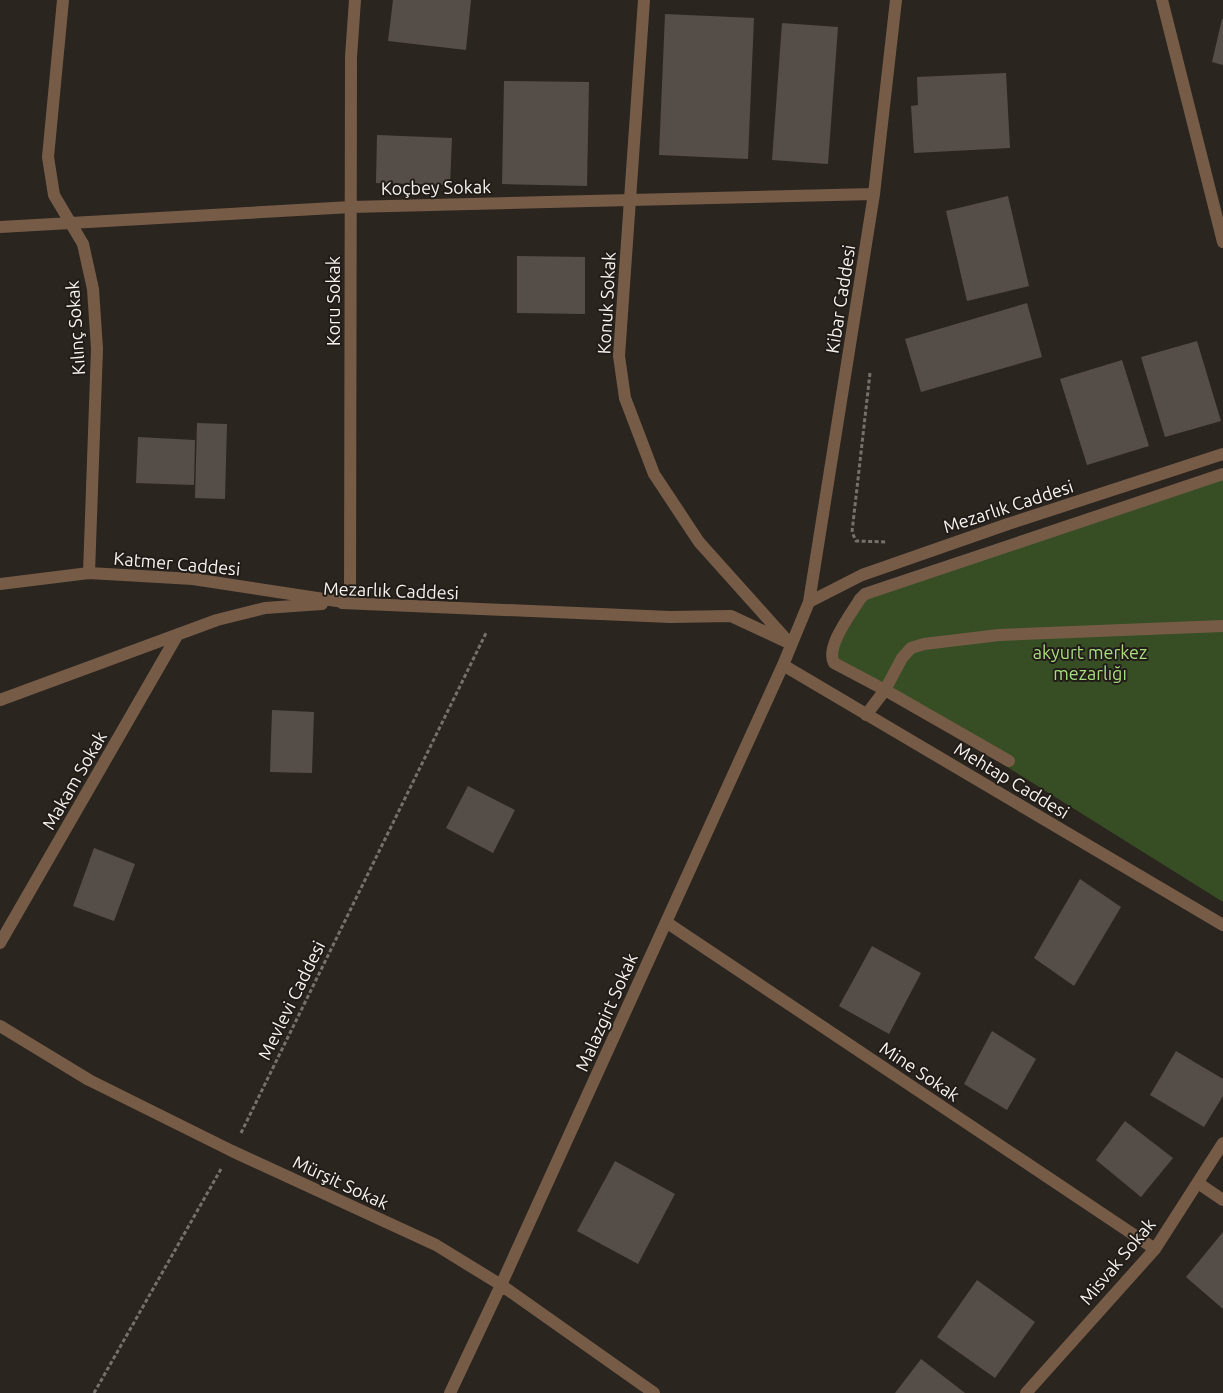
<svg xmlns="http://www.w3.org/2000/svg" width="1223" height="1393" viewBox="0 0 1223 1393" font-family="Ubuntu,sans-serif">
<rect width="100%" height="100%" fill="#2b2520"/>
<path fill="#374e25" d="M1223 478V902L836 660 837 647 867 598Z"/>
<path fill="#554e48" d="M393 0H471L466 50 388 41Z
M665 14 754 18 748 159 659 155Z
M1222 19H1223V65L1212 62Z
M782 23 838 27 828 164 772 160Z
M1006 73 1010 148 914 153 911 106 918 105 917 77Z
M504 81 589 82 587 186 502 184Z
M377 135 452 138 450 185 376 183Z
M1008 196 1029 286 967 301 946 211Z
M517 256 585 257V314L517 313Z
M1027 303 1042 357 921 392 905 339Z
M1197 341 1221 421 1165 437 1141 357Z
M1122 360 1149 446 1087 465 1060 379Z
M197 423 227 424 225 499 195 498Z
M138 437 195 440 194 485 136 483Z
M272 710 314 712 312 773 270 772Z
M468 786 515 810 493 853 446 828Z
M94 848 135 864 114 921 73 906Z
M1080 879 1121 907 1074 986 1034 958Z
M872 946 921 973 889 1034 839 1006Z
M992 1031 1036 1059 1007 1110 964 1084Z
M1176 1051 1223 1079V1096L1204 1127 1150 1095Z
M1125 1121 1173 1158 1141 1197 1096 1160Z
M615 1161 675 1194 638 1264 577 1231Z
M1223 1232V1309L1186 1277Z
M977 1280 1035 1322 995 1378 937 1337Z
M921 1359 965 1393H895Z"/>
<g fill="none" stroke-linecap="round" stroke-linejoin="round">
<path stroke="#77716d" stroke-width="3" stroke-dasharray="4 2.5" stroke-linecap="butt" d="M870 373 852 532 856 541 887 542
M241 1133 487 631
M94 1393 221 1169"/>
<path stroke="#765c47" stroke-width="12" d="M63 0 48 157 54 195 83 244 93 289 97 349 89 573
M644 0 619 356 625 398 654 474 699 542 786 639
M1162 0 1223 242
M0 227 351 207 874 194
M0 584 89 573 193 579 350 603 351 57 355 0
M809 602 862 575 1008 524 1223 454
M342 603 670 617 731 616 791 644
M783 665 1223 925
M0 700 217 620 265 608 322 604
M866 715 885 690 902 658 911 648 924 644 999 635 1223 626
M1009 761 885 690 834 663C825 647 851 614 860 599L865 594 1223 474
M666 922 1155 1249
M0 943 178 634
M0 1026 89 1080 232 1151 436 1245 501 1285 654 1393
M1198 1183 1223 1200
M450 1393 501 1285 783 665 809 602 874 194 896 0
M1026 1393 1155 1249 1223 1143"/>
</g>
<g text-anchor="middle" dominant-baseline="central" stroke-width="4" stroke-linejoin="round" paint-order="stroke">
<g font-size="18" fill="#f6f2ee" stroke="#211c17">
<text transform="translate(436 187) rotate(-1)">Koçbey Sokak</text>
<text transform="translate(840 299) rotate(-81)">Kibar Caddesi</text>
<text transform="translate(333 301) rotate(-90)">Koru Sokak</text>
<text transform="translate(606 303) rotate(-87)">Konuk Sokak</text>
<text transform="translate(75 328) rotate(-94)">Kılınç Sokak</text>
<text transform="translate(1008 506) rotate(-18)">Mezarlık Caddesi</text>
<text transform="translate(177 563) rotate(5)">Katmer Caddesi</text>
<text transform="translate(391 590) rotate(2)">Mezarlık Caddesi</text>
<text transform="translate(74 780) rotate(-60)">Makam Sokak</text>
<text transform="translate(1012 780) rotate(31)">Mehtap Caddesi</text>
<text transform="translate(291 1000) rotate(-64)">Mevlevi Caddesi</text>
<text transform="translate(606 1012) rotate(-66)">Malazgirt Sokak</text>
<text transform="translate(920 1071) rotate(34)">Mine Sokak</text>
<text transform="translate(341 1182) rotate(25)">Mürşit Sokak</text>
<text transform="translate(1117 1261) rotate(-50)">Misvak Sokak</text>
</g>
<g font-size="18" fill="#a8dc7f" stroke="#211c17">
<text x="1090" y="652">akyurt merkez<tspan x="1090" dy="21">mezarlığı</tspan></text>
</g>
</g>
</svg>
